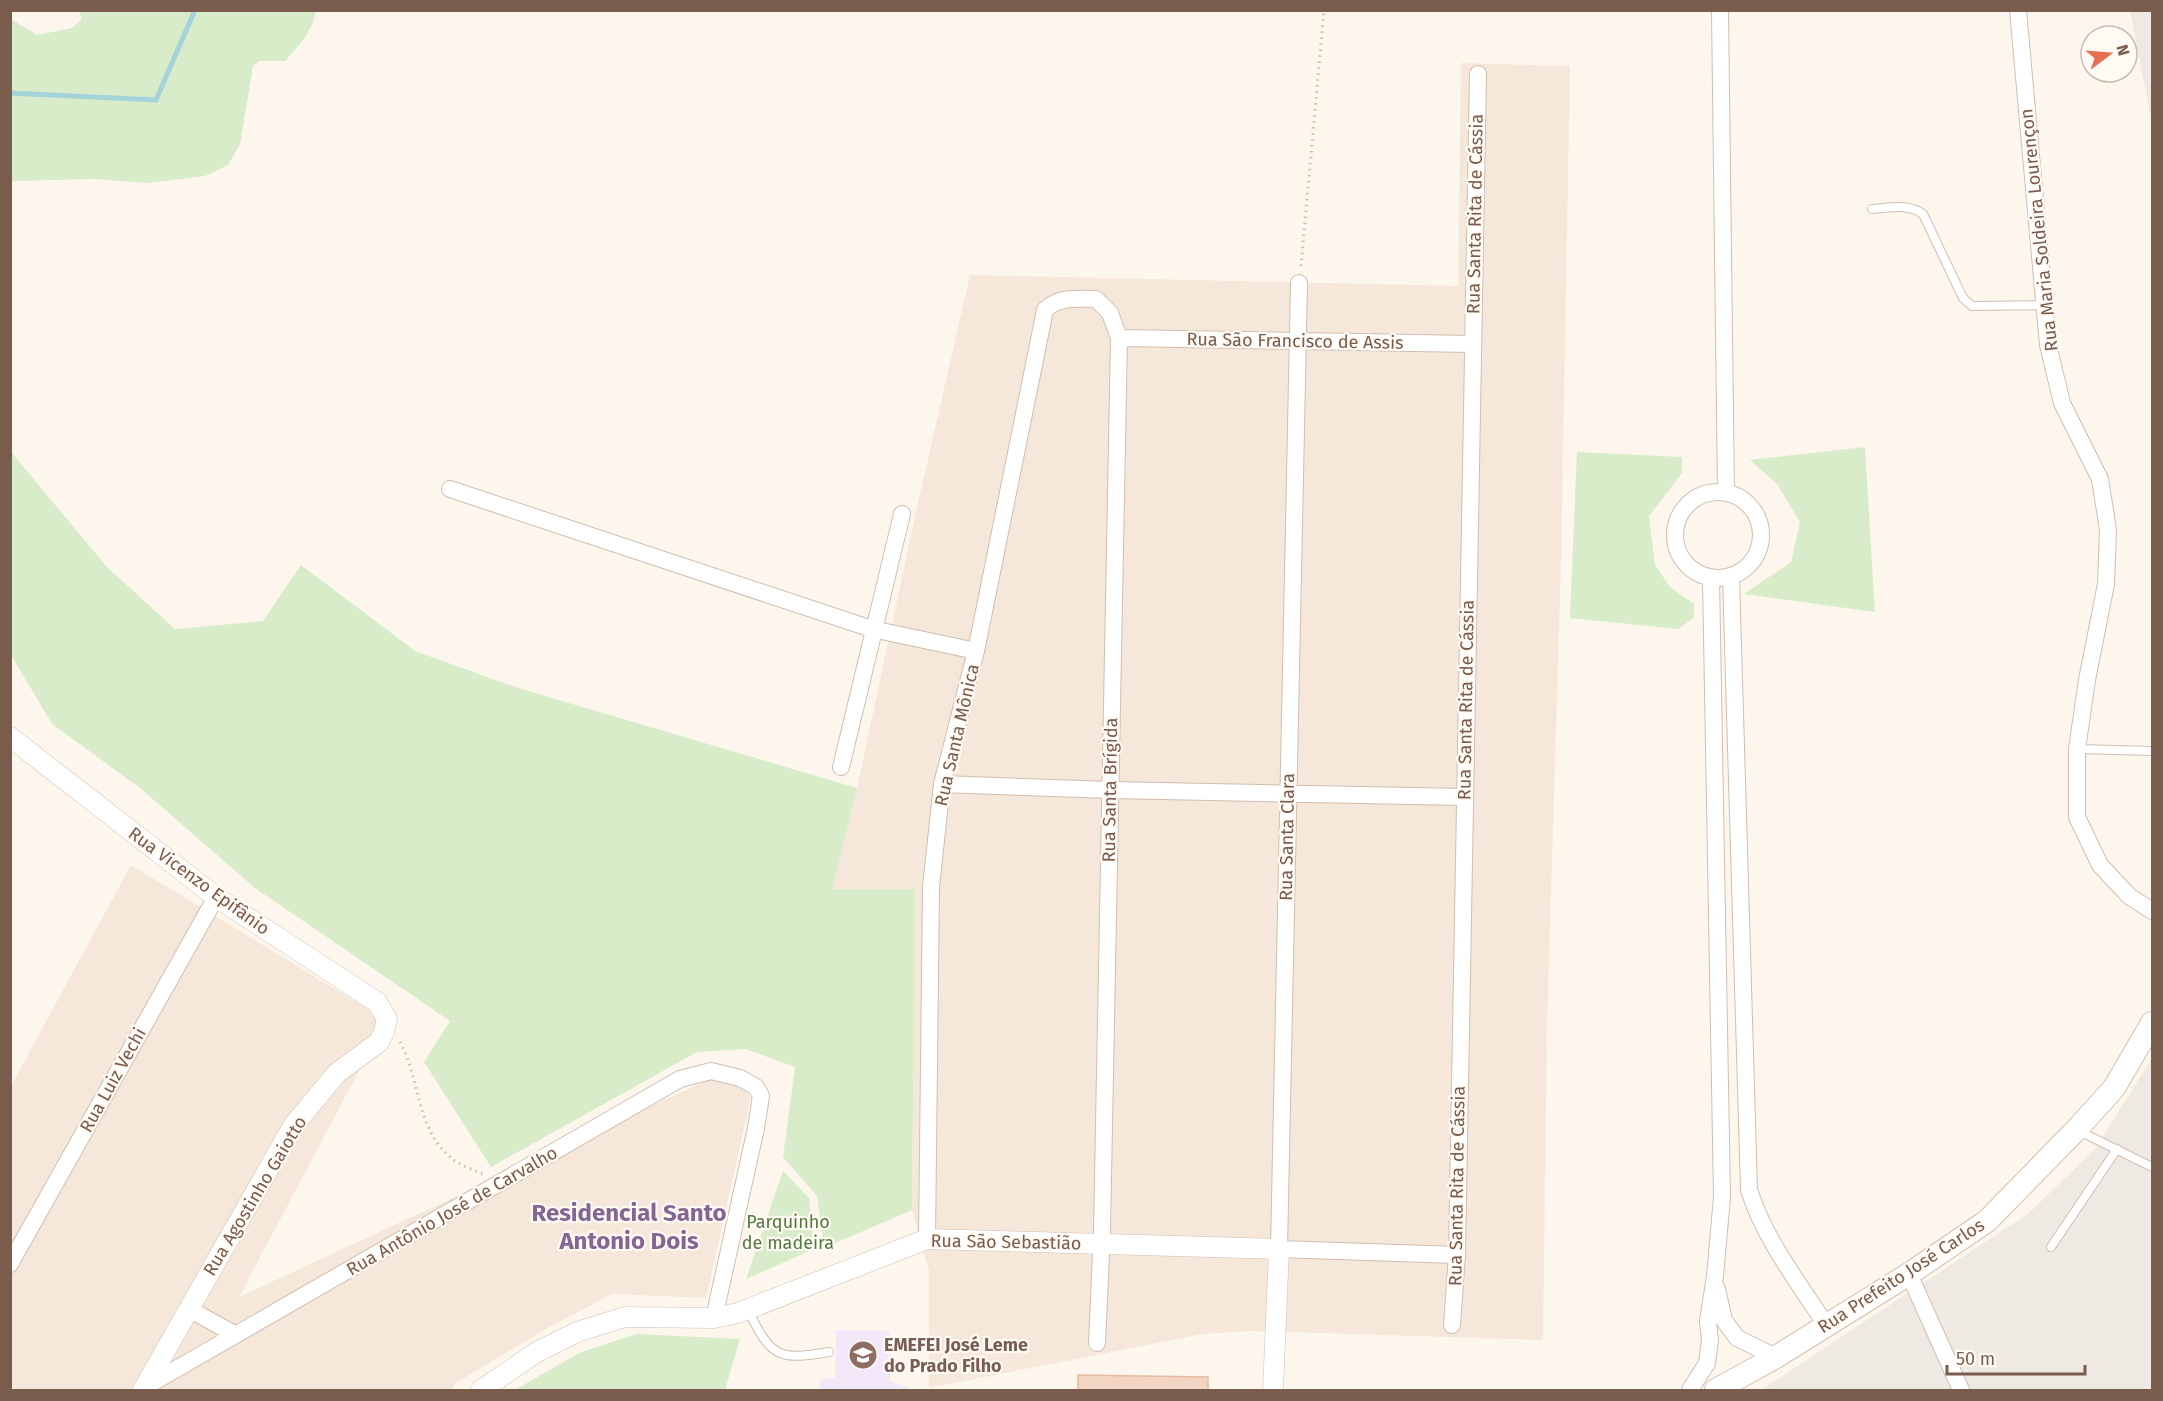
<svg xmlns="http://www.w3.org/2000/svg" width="2163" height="1401" viewBox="0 0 2163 1401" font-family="'Fira Sans',sans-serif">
<rect width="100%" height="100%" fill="#fdf6ec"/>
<path fill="#f5e8da" d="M1461 63 1570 66 1561 565 1547 1026 1543 1340 1250 1331 1203 1334 929 1388V1271L912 1210 914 978 831 889 857 788 916 512 970 275 1458 286Z
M131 865 386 1020 239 1297 712 1078 742 1088 751 1097 706 1298 612 1294 544 1330 456 1383 451 1390H11V1086Z"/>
<path fill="#efe9e4" d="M2130 11H2152V123Z
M2152 1058V1390H1761L2029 1213 2095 1149Z"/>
<path fill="#f3e8fa" d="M836 1330 890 1331V1381L907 1387V1390H820V1379L835 1378Z"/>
<path fill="#d8ecc9" d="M80 11V10L316 11C313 30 298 47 285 61H259L253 66 240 144 228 165 205 176 148 183 95 179 11 181V19L37 35 72 28 81 20Z
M1865 447 1875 612 1744 594 1791 562 1800 522 1777 484 1750 460Z
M11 452 107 567 175 629 263 621 301 565 415 651 518 688 857 788 832 889H915L912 1210 824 1248 817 1196 783 1157 795 1067 746 1049 697 1052 491 1167 424 1062 450 1021 255 888 140 788 52 724 11 655Z
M1577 452 1682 457V473L1649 516 1655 565 1670 587 1694 604V618L1678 629 1570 618Z
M783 1171 809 1198 814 1249 746 1279Z
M636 1334 740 1339 725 1390H515L579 1353Z"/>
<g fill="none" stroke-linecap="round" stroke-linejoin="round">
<path stroke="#a5d3da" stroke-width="5" d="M10 93 156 100 195 10"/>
</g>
<path fill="#f3d5c3" stroke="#e6bba3" stroke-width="1.5" d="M1078 1375 1208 1377V1390H1078Z"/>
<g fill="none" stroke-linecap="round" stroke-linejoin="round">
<g stroke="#d1beb0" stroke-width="10">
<path id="service" d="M1872 209C1889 208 1909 203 1923 214L1963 298 1972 306 2044 305
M2077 749 2152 751
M2077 1130 2152 1167
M2051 1247 2117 1149
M748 1310C771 1357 778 1361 829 1352"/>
</g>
<g stroke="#d1beb0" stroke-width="18">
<path id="minor" d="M1720 10 1726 493
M2018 10 2048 345 2062 403 2100 479 2108 530 2106 584 2087 680 2077 749V817L2100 865 2129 896 2152 911
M1299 283 1279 1249 1457 1255
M1119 338 1472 344
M450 489 872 629 976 651
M1675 535a43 43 0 1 1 86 0a43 43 0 1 1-86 0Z
M1731 577 1749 1190C1765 1240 1798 1282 1826 1325
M841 767 902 514
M942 784 1110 790 1464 797
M927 1239 931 887 942 784 976 651 1045 310C1059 296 1077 299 1096 299L1110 313 1119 338 1102 1231 1097 1343
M10 1264 216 897
M1909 1274 1961 1390
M1717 1289 1724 1320 1737 1338 1776 1357
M189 1309 236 1335
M1452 1325 1457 1255 1478 74
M145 1387 680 1079 711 1071 740 1078 756 1087 761 1096 756 1128 714 1318
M1690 1390 1707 1363 1710 1340 1708 1321 1715 1276 1722 1197 1711 578"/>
</g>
<g stroke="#d1beb0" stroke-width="21">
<path id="tertiary" d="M10 737 216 897 377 1002 387 1019 384 1032 379 1042 337 1073 293 1126 143 1390
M481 1390 537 1352 577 1332 625 1317 714 1318 738 1313 927 1239 1279 1249 1273 1390"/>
</g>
<g stroke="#d6c0b0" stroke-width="24">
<path id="secondary" d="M1716 1390 1776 1357 1909 1274 1987 1221 2076 1130 2114 1088 2152 1023"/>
</g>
<path stroke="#d9b8a5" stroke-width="3" stroke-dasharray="1.5 4.5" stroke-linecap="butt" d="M1301 266 1324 10
M400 1042C420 1078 416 1128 450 1157 458 1164 472 1170 483 1174"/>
<use href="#service" stroke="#fff" stroke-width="8"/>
<use href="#minor" stroke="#fff" stroke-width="16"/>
<use href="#tertiary" stroke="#fff" stroke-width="20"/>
<use href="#secondary" stroke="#fff" stroke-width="22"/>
</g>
<defs>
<g id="school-disc" transform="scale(1.5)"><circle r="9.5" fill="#8d6e63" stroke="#fffaf3"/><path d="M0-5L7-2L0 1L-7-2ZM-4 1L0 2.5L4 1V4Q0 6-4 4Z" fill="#fff"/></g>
</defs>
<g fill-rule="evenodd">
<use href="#school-disc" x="863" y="1355"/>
</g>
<g text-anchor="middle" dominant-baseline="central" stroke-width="4.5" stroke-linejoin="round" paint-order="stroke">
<g font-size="18" fill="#7a5c4d" stroke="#fffaf3">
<text transform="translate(1475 214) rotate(-89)">Rua Santa Rita de Cássia</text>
<text transform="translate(2039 230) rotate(-96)">Rua Maria Soldeira Lourençon</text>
<text transform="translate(1295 341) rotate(1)">Rua São Francisco de Assis</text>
<text transform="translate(1466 700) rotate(-89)">Rua Santa Rita de Cássia</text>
<text transform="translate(957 735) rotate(-77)">Rua Santa Mônica</text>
<text transform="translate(1110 790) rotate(-89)">Rua Santa Brígida</text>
<text transform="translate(1287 837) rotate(-89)">Rua Santa Clara</text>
<text transform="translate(199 881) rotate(36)">Rua Vicenzo Epifânio</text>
<text transform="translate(113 1080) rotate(-61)">Rua Luiz Vechi</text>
<text transform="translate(1457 1186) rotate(-89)">Rua Santa Rita de Cássia</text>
<text transform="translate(255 1196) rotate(-59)">Rua Agostinho Gaiotto</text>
<text transform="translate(452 1211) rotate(-30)">Rua Antônio José de Carvalho</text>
<text transform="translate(1006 1242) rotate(1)">Rua São Sebastião</text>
<text transform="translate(1901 1276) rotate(-33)">Rua Prefeito José Carlos</text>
</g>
<g font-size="18" fill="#537a41" stroke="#fffaf3">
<text x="788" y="1222">Parquinho<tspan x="788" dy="21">de madeira</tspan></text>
</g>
<g font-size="18" font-weight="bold" fill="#785e54" stroke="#fffaf3" text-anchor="start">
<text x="884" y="1345">EMEFEI José Leme<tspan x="884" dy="21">do Prado Filho</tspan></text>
</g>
<g font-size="24" font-weight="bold" fill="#846695" stroke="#fffaf3">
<text x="629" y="1213">Residencial Santo<tspan x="629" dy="28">Antonio Dois</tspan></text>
</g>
</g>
<rect width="2163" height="1401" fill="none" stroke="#7a5c4d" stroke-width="24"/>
<g transform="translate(2109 54) rotate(74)"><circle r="28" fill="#fffaf3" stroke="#cabbb1" stroke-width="1.5"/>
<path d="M0-4.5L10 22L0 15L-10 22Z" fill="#e76f51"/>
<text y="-9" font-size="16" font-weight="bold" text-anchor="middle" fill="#7a5c4d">N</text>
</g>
<path d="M1947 1365v9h138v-9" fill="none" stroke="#7a5c4d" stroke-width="3"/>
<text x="1956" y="1365" font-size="18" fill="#7a5c4d" stroke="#fffaf3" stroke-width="4.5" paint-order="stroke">50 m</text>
</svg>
